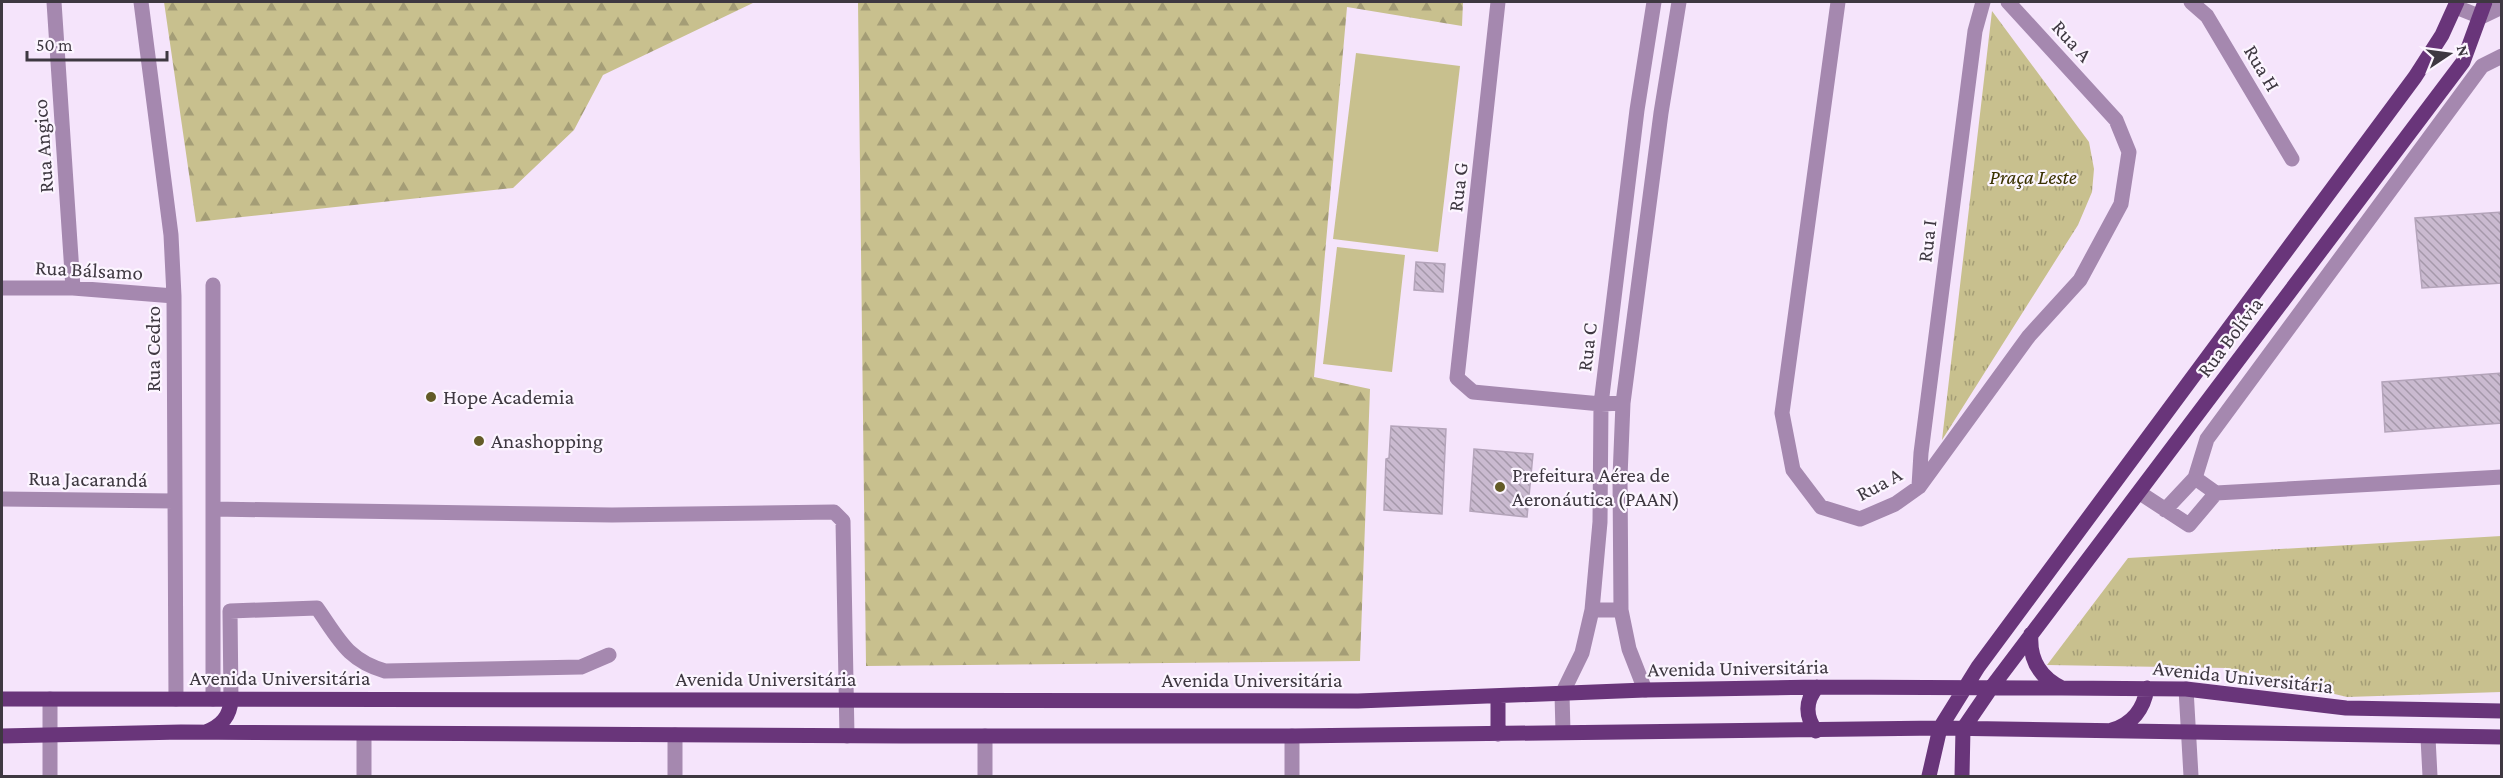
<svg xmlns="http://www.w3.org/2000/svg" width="2503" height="778" viewBox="0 0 2503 778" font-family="'Crimson Pro',serif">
<defs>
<pattern id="grass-tufts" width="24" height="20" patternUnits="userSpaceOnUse" patternTransform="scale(1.5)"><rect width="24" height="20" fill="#c8c08e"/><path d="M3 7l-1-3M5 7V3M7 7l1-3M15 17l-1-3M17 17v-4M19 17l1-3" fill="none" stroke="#a49d76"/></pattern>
<pattern id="forest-firs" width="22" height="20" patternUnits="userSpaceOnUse" patternTransform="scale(1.5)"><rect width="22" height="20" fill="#c8c08e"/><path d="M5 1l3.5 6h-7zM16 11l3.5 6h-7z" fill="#a49d76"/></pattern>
<pattern id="building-back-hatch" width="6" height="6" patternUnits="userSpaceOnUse" patternTransform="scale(1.5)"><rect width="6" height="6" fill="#cabad0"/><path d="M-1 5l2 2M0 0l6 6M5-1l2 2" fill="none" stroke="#a598aa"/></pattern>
</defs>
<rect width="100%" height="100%" fill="#f5e4fb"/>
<path fill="url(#grass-tufts)" d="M1992 11 2089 142 2094 169 2092 192 2078 225 1942 440Z
M2501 536V692L2347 697 2227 668 2047 665 2128 558Z"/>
<path fill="url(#forest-firs)" d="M164 2H755L603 75 574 130 513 188 196 222Z
M858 2H1463L1462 26 1347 7 1314 377 1370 389 1360 661 866 666Z"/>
<path fill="#c8c08e" d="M1356 53 1460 66 1438 252 1333 239Z
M1337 247 1405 255 1392 372 1323 364Z"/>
<path fill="url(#building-back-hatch)" stroke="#b4a4ba" stroke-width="1.5" d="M2502 212V283L2422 288 2415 218Z
M1416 262 1445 264 1443 292 1414 290Z
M2502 373V423L2385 432 2382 382Z
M1391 426 1446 429 1442 514 1384 510 1386 459 1389 458Z
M1474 449 1533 454 1527 517 1470 511Z"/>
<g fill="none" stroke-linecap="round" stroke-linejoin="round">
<path stroke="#a588af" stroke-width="15" d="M54 2 73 288
M141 2 171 235 174 296 176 699
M1498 2 1457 378 1473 392 1601 404 1623 403
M1838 2 1782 413 1793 470 1821 507 1860 519 1895 504 1919 487 2029 336 2080 280 2121 204 2129 152 2116 120 2008 2
M2191 2 2207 16 2292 159
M2456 7 2481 17 2502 7
M2502 56 2482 66 2207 439 2195 478 2216 493 2502 477
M213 285V699
M2 288H73L174 296
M1919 486 1921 453 1975 31 1983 2
M2140 493 2189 525 2216 493
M2 499 174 501
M213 509 612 515 834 512 843 521 847 736
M2165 510 2195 478
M1592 610H1621
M2186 689 2191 776
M1645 690 1629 649 1621 610 1620 477 1623 403 1661 113 1679 2
M50 699V776
M231 700 230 611 317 608C339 639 347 660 385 671L581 667 609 655
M1563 732 1562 694 1582 653 1592 610 1600 522 1601 404 1637 110 1654 2
M1292 736V776
M2428 738 2430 776
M364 776V734
M675 776V735
M985 776V736"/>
<path stroke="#69357a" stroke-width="15" d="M2031 634C2029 659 2039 677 2062 688
M1498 697V734
M2 699 1358 701 1645 690 1817 687 2062 688 2186 689 2346 708 2502 711
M2112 730C2132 724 2144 709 2147 688
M1816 731C1805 716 1805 701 1817 687
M206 732C221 726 230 717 231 700
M2 736 181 732 902 736H1292L1940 728 2502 737
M1929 776 1940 728 1978 667 2415 77 2442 35 2457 2
M1962 776 1963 729 1991 688 2463 62 2485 2"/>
</g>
<g fill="#635b27" stroke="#fcf5ff" stroke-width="2">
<circle cx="431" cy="397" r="6"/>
<circle cx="479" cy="441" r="6"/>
<circle cx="1500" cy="487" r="6"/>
</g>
<g text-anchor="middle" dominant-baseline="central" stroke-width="4.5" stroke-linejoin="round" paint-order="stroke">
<g font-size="21" fill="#3e3841" stroke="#fcf5ff">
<text transform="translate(2072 41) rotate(48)">Rua A</text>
<text transform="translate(2262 68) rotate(59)">Rua H</text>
<text transform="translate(43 146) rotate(-94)">Rua Angico</text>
<text transform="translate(1458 187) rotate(-83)">Rua G</text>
<text transform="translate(1927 241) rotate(-83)">Rua I</text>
<text transform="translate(89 270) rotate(3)">Rua Bálsamo</text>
<text transform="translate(2230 337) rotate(-53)">Rua Bolívia</text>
<text transform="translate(1587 347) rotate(-83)">Rua C</text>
<text transform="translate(153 349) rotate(-90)">Rua Cedro</text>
<text transform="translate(88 479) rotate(1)">Rua Jacarandá</text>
<text transform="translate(1879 484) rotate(-28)">Rua A</text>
<text transform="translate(1738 668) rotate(-1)">Avenida Universitária</text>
<text transform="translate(2243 677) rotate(6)">Avenida Universitária</text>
<text x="280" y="678">Avenida Universitária</text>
<text x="766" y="679">Avenida Universitária</text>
<text x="1252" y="680">Avenida Universitária</text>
</g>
<g font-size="21" font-style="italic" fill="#3a3200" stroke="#fcf5ff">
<text x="2033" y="177">Praça Leste</text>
</g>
<g font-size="21" fill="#3e3841" stroke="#fcf5ff" text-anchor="start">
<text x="443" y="397">Hope Academia</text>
<text x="491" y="441">Anashopping</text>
<text x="1512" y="475">Prefeitura Aérea de<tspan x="1512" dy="24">Aeronáutica (PAAN)</tspan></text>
</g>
</g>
<rect width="2503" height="778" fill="none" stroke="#3e3841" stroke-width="6"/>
<g transform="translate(2449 54) rotate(77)" stroke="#fcf5ff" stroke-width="4.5" paint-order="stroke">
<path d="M0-4.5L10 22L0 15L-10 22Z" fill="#3e3841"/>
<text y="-9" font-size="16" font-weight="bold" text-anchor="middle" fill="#3e3841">N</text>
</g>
<path d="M27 51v9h140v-9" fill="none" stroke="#3e3841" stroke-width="3"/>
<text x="36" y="51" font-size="18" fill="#3e3841" stroke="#fcf5ff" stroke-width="4.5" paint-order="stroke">50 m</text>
</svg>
